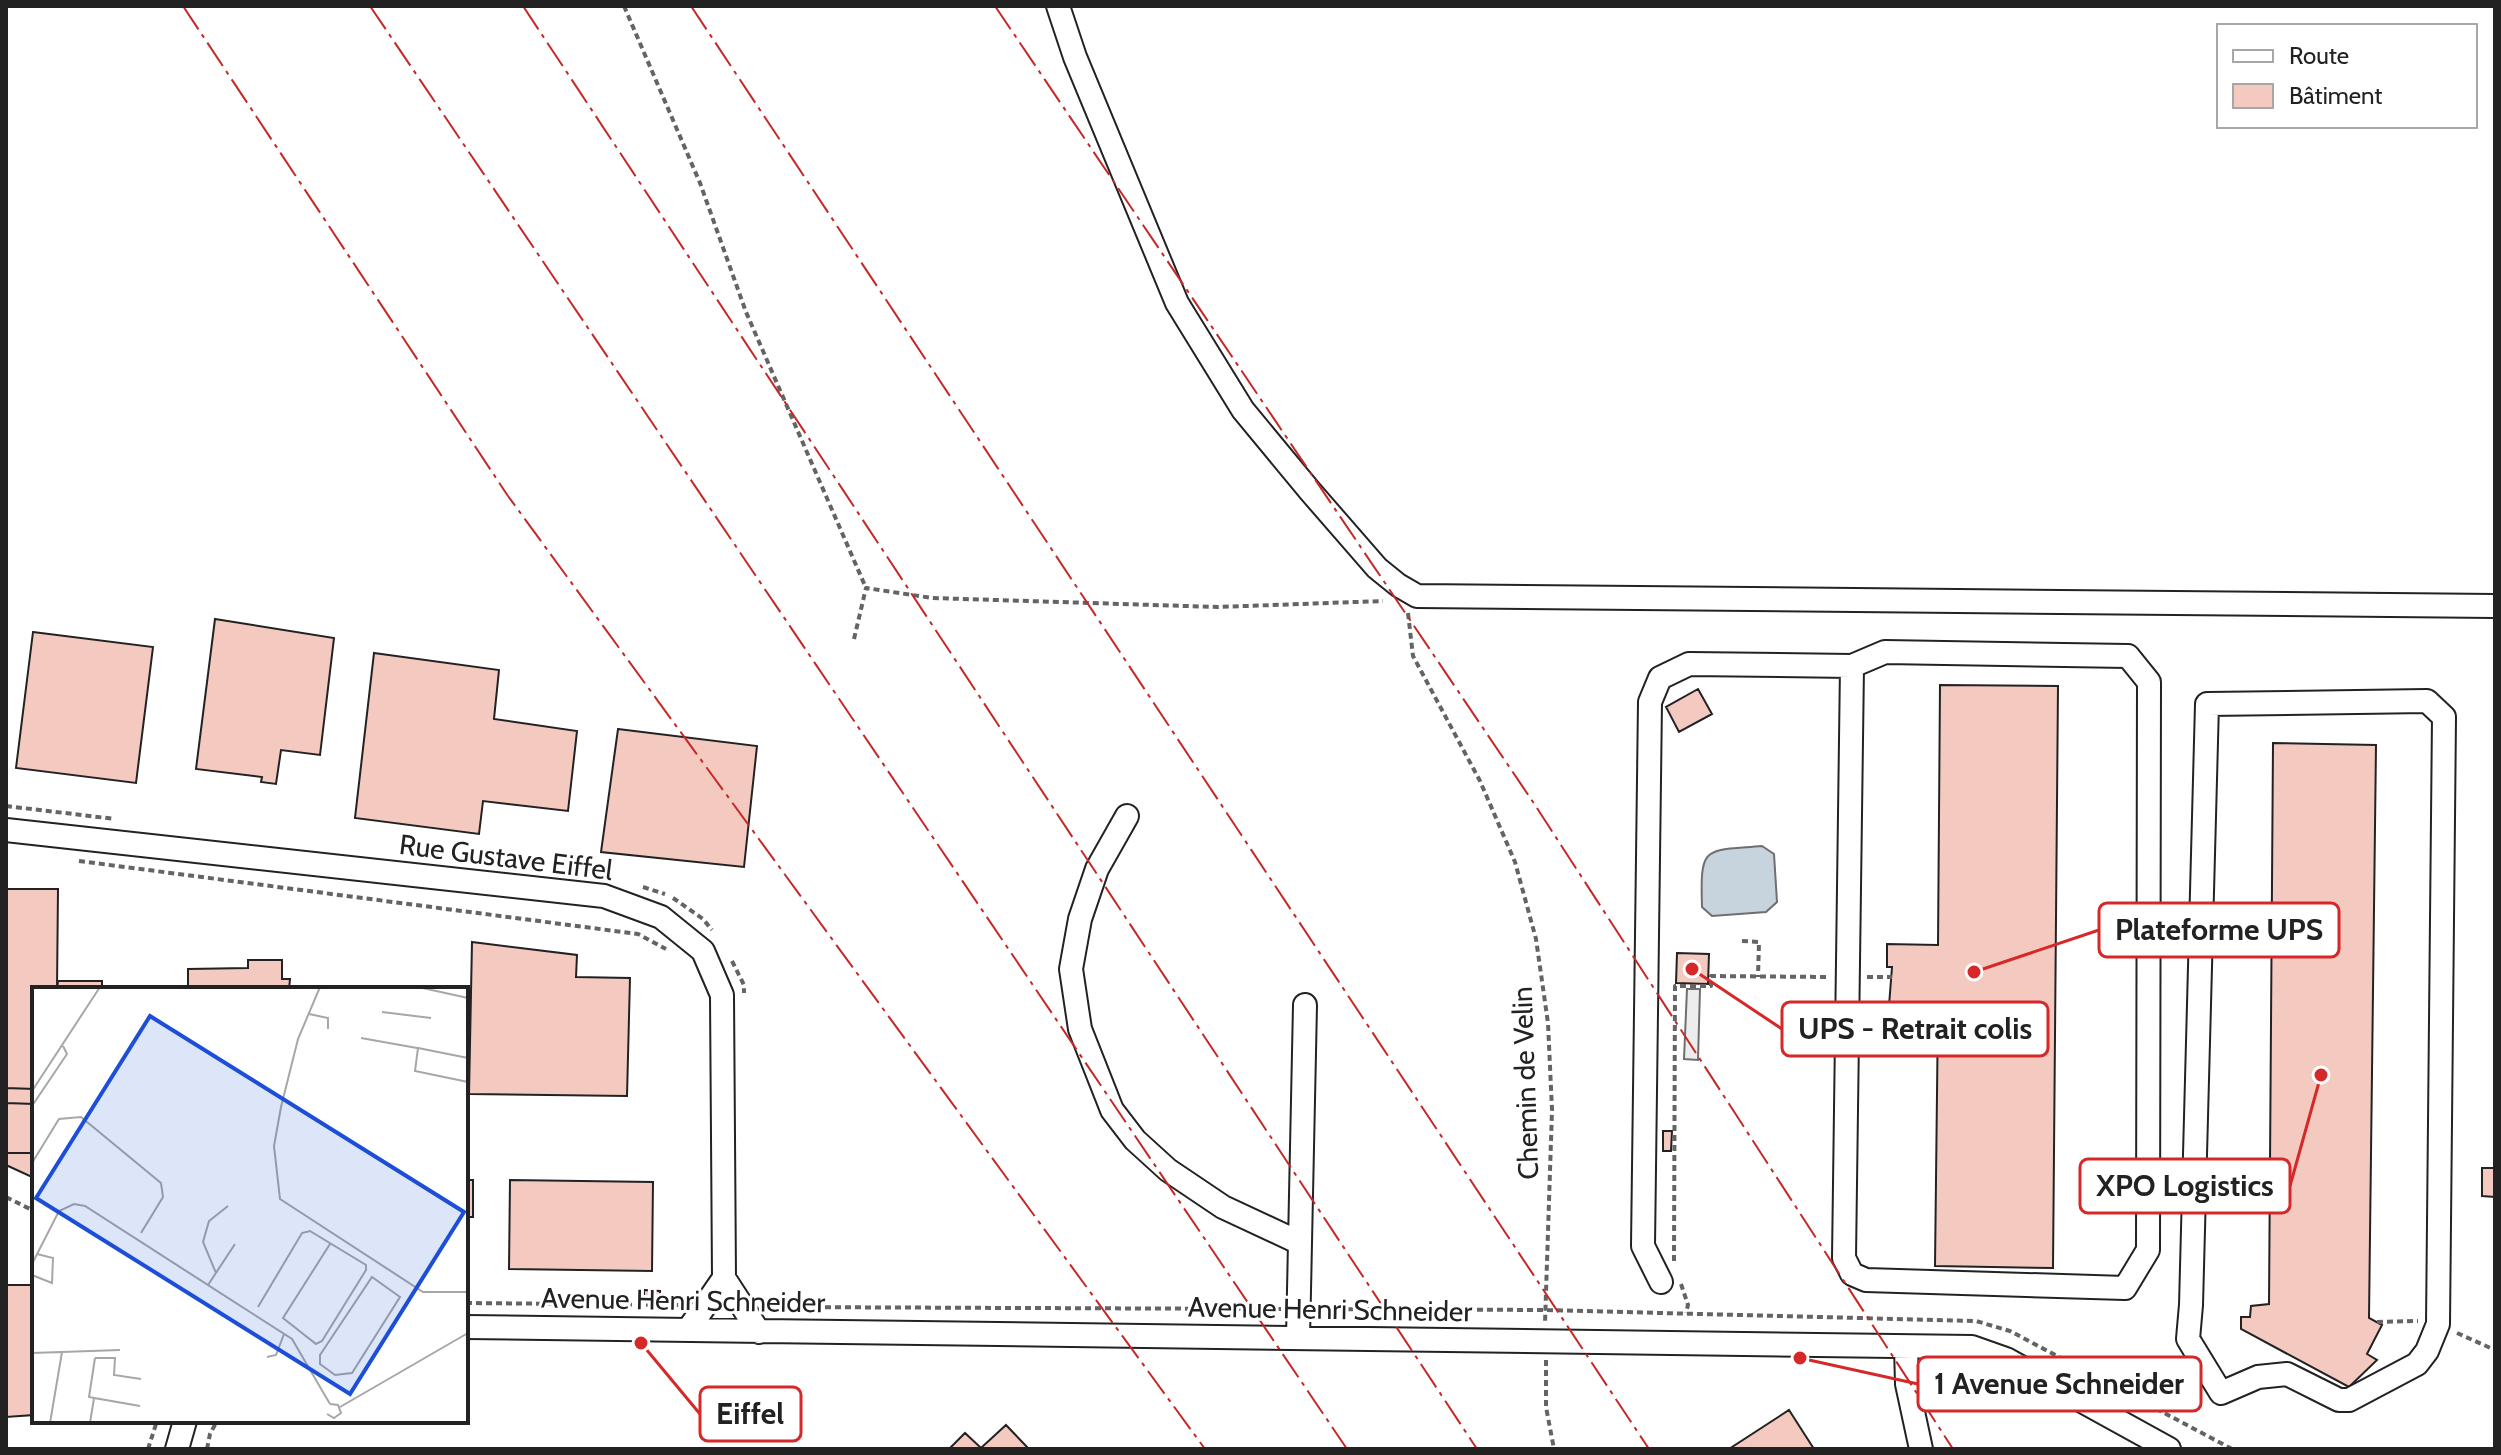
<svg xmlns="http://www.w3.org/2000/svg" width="2501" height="1455" viewBox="0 0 2501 1455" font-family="Cabin,sans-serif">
<rect width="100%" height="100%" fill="#fff"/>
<path fill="#ededed" stroke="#6f6f6f" stroke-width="2" d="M1687 989H1700L1698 1060 1684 1059Z"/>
<path fill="#c7d3dd" stroke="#6f6f6f" stroke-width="2" d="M1762 846 1774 854 1777 902 1766 912 1712 916 1702 907C1700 844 1704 851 1762 846Z"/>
<path fill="#f3c9c0" stroke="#222" stroke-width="2" d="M215 619 334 638 320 755 281 750 276 784 261 782 262 777 196 769Z
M33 632 153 647 136 783 16 768Z
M374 653 499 670 494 719 577 731 568 811 483 801 479 834 355 818Z
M1940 685 2058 686 2053 1268 1935 1266 1938 1007 1889 1006 1892 967H1887V944L1938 945Z
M1698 689 1712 714 1679 732 1666 707Z
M618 729 757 746 744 867 601 852Z
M2273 743 2376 745 2369 1318 2382 1325 2367 1354 2377 1360 2349 1387 2241 1329V1317H2250L2251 1306 2269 1304Z
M6 889H58L57 989H34V1089L6 1088Z
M472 942 577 955 576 977 630 978 627 1096 469 1094Z
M1677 953 1709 954 1708 984 1676 983Z
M248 960H282V979H290L289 989H188V969L248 968Z
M58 981H102V989H57Z
M6 1088 34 1089V1104L6 1103Z
M6 1103 34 1104V1153H6Z
M1663 1131H1672L1671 1151H1663Z
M6 1153H34V1178L6 1165Z
M2482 1168H2495V1197L2482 1196Z
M466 1180H473V1217H468V1234Z
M510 1180 653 1182 652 1271 509 1269Z
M6 1285H34V1415L6 1417Z
M644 1290 660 1291V1301H644Z
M1789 1410 1814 1449H1729Z
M1006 1425 1029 1449H949L965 1433 981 1448Z"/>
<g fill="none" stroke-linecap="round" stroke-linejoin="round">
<g stroke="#222" stroke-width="26">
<path id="minor" d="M1058 6 1075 57 1177 303 1243 410 1310 491 1377 568 1398 585 1417 596 2495 606
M2427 701 2444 717 2438 1324 2427 1351 2417 1364 2349 1400H2339L2287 1374 2258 1377 2221 1393 2188 1339 2191 1305 2207 704Z
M1127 816 1097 869 1080 919 1071 969 1080 1029 1112 1110 1135 1140 1168 1170 1223 1207 1300 1243
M6 830 604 896 661 917 703 951 722 995 724 1278
M724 1278 759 1332
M1661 1282 1643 1246 1650 702 1660 678 1689 664 1852 666 1885 652 2128 656 2149 682 2148 1250 2125 1288 1866 1280 1852 1274 1844 1258 1852 666
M466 1327 1972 1347 2006 1359 2169 1449
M688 1330 724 1278
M1298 1338 1305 1005
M1906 1347 1907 1384 1921 1449
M177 1449 185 1421"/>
</g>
<path stroke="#646464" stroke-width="4" stroke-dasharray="6 4" stroke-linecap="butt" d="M624 6 700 183 746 312 866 588
M1408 613 1413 656 1480 781 1515 862 1536 939 1548 1023 1552 1110 1545 1323
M854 639 866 588 932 598 1218 607 1383 601
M6 806 115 819
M79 861 638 934 666 949
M643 887 665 894
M673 898 703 919 712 930
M1742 941 1759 942 1758 977
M732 961 744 985V993
M1867 977H1892
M6 1197 34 1211
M1674 1261 1675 986H1711V976L1830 977
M1681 1284 1688 1305 1686 1313
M466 1303 681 1305
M765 1307 1281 1309
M1317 1309 1544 1310 1976 1321 2010 1331 2232 1449
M2377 1322 2418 1321
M2457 1333 2495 1350
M1546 1360V1407L1554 1449
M148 1449 157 1421
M207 1449 210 1434 217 1421"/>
<use href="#minor" stroke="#fff" stroke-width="22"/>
<path stroke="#c62828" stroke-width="2" stroke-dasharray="28 6 4 6" stroke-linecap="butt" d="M183 6 508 496 1205 1449
M370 6 1347 1449
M523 6 1477 1449
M691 6 1649 1449
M995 6 1533 802 1953 1449"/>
</g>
<g text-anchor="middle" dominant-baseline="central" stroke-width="6" stroke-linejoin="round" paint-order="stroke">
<g font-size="28" fill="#222" stroke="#fff">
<text transform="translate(506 857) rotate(7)">Rue Gustave Eiffel</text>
<text transform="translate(1525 1083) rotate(-92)">Chemin de Velin</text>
<text transform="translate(683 1300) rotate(1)">Avenue Henri Schneider</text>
<text transform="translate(1330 1309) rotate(1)">Avenue Henri Schneider</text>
</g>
</g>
<g transform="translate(32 987)">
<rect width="436" height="436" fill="#fff"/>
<path fill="none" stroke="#a7a7a7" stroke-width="2" d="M288 0 266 52 249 120 242 159 248 212 391 305H436M386 0 436 11M350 25 399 31M277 27 296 31V42M329 51 385 61M436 71 386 61 383 84 436 95M0 104 68 0M0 119 35 67 31 59M0 176 27 132 49 130 129 196 131 210 109 246M0 277 27 224 42 217 53 219 260 352 298 417M184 286 171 255 177 234 196 219M0 288 20 296 21 271 5 267M340 290 368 310 320 386 303 388 288 377V368ZM176 298 203 257M226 320 270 246 278 244 334 278V283L290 354 284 357 251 331 298 257M0 366 88 363M235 370 244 368 252 347M63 371H83L82 388 109 392M62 411 57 410 63 371M308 420 436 346M295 427 302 431 309 426 306 418 298 417M18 436 30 365M58 436 62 411 108 419"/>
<path fill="#1d4ed8" fill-opacity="0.15" stroke="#1d4ed8" stroke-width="4" d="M118 29 432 225 318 407 4 211Z"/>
<rect width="436" height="436" fill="none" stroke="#222" stroke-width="4"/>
</g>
<path fill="none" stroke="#d62828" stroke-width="3" d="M1974 972L2099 930M1692 969L1782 1029M2321 1075L2290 1186M1800 1358L1918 1384M641 1343L700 1414"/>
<g fill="#d62828" stroke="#fff" stroke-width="3">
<circle cx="1974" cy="972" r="8"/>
<circle cx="1692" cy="969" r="8"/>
<circle cx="2321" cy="1075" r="8"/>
<circle cx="1800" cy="1358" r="8"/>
<circle cx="641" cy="1343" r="8"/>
</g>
<g fill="#fff" stroke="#d62828" stroke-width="3">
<rect x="2099" y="903" width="240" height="54" rx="8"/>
<rect x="1782" y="1002" width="266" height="54" rx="8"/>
<rect x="2080" y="1159" width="210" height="54" rx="8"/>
<rect x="1918" y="1357" width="283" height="54" rx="8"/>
<rect x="700" y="1387" width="101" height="54" rx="8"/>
</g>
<g font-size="30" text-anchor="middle" font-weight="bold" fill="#222">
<text x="2219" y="940">Plateforme UPS</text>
<text x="1915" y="1039">UPS - Retrait colis</text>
<text x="2185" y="1196">XPO Logistics</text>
<text x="2059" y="1394">1 Avenue Schneider</text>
<text x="750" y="1424">Eiffel</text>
</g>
<rect width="2501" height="1455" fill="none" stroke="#222222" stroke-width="16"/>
<rect x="2217" y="24" width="260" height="104" fill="#ffffff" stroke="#a7a7a7" stroke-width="2"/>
<rect x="2233" y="50" width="40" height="12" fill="#ffffff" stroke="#a7a7a7" stroke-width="2"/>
<text x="2289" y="64" font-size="24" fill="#222222">Route</text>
<rect x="2233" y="84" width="40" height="24" fill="#f3c9c0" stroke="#a7a7a7" stroke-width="2"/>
<text x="2289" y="104" font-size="24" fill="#222222">Bâtiment</text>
</svg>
